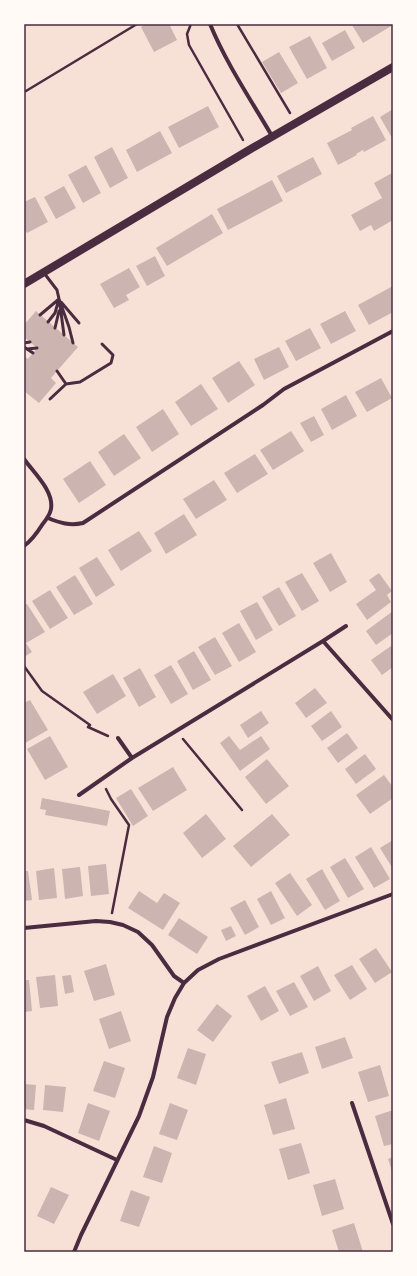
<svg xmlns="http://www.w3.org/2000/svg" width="417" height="1276" viewBox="0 0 417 1276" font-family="'Roboto Condensed',sans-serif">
<rect width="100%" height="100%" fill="#f7e1d7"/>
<path fill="#ccb4b1" d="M146 24H169L177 40 154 52 141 27Z
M355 24H393V25L363 43 352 25Z
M345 30 355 48 332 61 322 43Z
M310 36 327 68 307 79 289 47Z
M279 52 298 83 281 93 262 62Z
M208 106 219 127 179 148 168 127Z
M393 109V137L392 138 380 117Z
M373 116 386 140 364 152 363 150 356 154 357 155 338 165 327 143 352 130 351 128Z
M160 131 172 153 137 172 126 150Z
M112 147 128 178 110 188 94 157Z
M313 157 322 174 286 193 277 176Z
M86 165 101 193 83 203 68 175Z
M392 173 393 175V220L374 231 371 225 360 231 351 215 382 198 374 183Z
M272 180 283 201 228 230 217 209Z
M64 186 76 208 56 219 44 197Z
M35 197 48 222 27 233 24 228V202Z
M212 214 223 233 167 266 156 248Z
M155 256 165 276 147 286 136 266Z
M129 268 140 287 126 295 129 300 114 308 100 284Z
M393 286V312L369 325 358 305Z
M36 311 78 347 51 378 56 383 39 403 24 391V356L28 359 37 348 24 337V325Z
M345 311 356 331 331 344 320 324Z
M310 328 321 348 296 361 285 341Z
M279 347 289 367 264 380 254 359Z
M239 361 255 385 228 403 212 378Z
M381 378 392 398 367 412 355 392Z
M201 384 218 409 191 426 175 402Z
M346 395 357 416 332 430 321 409Z
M163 409 179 434 152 452 136 427Z
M314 416 324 435 311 442 300 423Z
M291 431 304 451 273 470 260 450Z
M124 434 141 458 114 476 98 452Z
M255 454 268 474 237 493 224 473Z
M90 461 106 485 79 503 63 479Z
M214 480 227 500 196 519 183 499Z
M184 514 197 535 166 554 154 533Z
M139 531 152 551 121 571 108 550Z
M331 553 347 582 330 592 313 563Z
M97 557 115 585 96 597 79 568Z
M302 573 319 601 302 611 285 582Z
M379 573 392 591 387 595 391 602 367 620 356 604 376 590 369 580Z
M75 575 93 604 74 615 56 587Z
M279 587 296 616 279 626 262 597Z
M50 590 68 618 50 629 32 601Z
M257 602 273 630 256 640 240 611Z
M27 604 45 632 26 643 32 652 24 657V605Z
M393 611V633L376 645 366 631Z
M239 623 256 652 239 662 222 633Z
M215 637 232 666 215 675 198 647Z
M391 646 393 648V667L382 675 371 660Z
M194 651 211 680 193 690 177 661Z
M171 665 188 694 171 704 154 675Z
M140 668 156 697 139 707 123 678Z
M113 674 126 696 97 714 83 692Z
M315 688 327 703 306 718 295 703Z
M30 700 48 730 25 743 24 703Z
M261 711 269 723 248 738 240 725Z
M331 711 342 727 322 741 311 726Z
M347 733 358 748 338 763 327 748Z
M50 736 68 767 45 780 27 749Z
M229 736 240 750 261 736 270 749 240 771 220 743Z
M365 754 376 769 356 784 345 769Z
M267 759 289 786 266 804 245 777Z
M173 767 187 790 153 811 138 788Z
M384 775 393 787V798L370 814 356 795Z
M131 789 148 816 133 826 116 798Z
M42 798 110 811 107 826 45 815 46 810 40 809Z
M206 814 226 839 202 858 183 833Z
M272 814 290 835 251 867 233 846Z
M393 840V869L380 848Z
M371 847 390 879 374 888 355 857Z
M345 858 364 889 348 898 330 867Z
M106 864 109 894 91 896 88 866Z
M80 867 83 896 65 899 62 869Z
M54 868 57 898 39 900 36 871Z
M322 869 340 901 325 910 306 879Z
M24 871H28L32 900 24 901Z
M290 873 312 905 297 916 275 883Z
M139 891 157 903 164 893 180 903 163 930 128 908Z
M271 891 285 918 271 925 257 899Z
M245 900 259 927 245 935 230 908Z
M179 918 208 937 197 954 168 935Z
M231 926 236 936 226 941 221 930Z
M376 948 392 972 375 983 359 959Z
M106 964 115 995 94 1001 84 971Z
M352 965 367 989 350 1000 334 975Z
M318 966 331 991 314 1001 300 976Z
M55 975 58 1006 40 1008 36 977Z
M71 975 74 992 65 994 62 976Z
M24 980H29L32 1011 24 1012Z
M294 982 308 1007 290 1016 276 991Z
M265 986 279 1011 261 1021 247 996Z
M217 1004 232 1016 213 1042 197 1030Z
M121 1011 131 1041 109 1049 99 1019Z
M345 1037 353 1058 322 1069 315 1047Z
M188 1048 206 1054 196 1085 177 1078Z
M302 1052 309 1073 279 1084 271 1062Z
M104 1061 125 1068 115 1098 93 1091Z
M380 1065 389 1096 368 1102 358 1072Z
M24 1084 36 1085 34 1110 24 1109Z
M45 1085 66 1087 63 1112 43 1110Z
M286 1098 295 1129 273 1135 264 1105Z
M88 1103 110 1111 99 1141 78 1133Z
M170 1103 188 1110 177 1140 159 1134Z
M393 1110V1144L384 1146 375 1116Z
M301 1143 310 1173 288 1180 279 1149Z
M154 1146 172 1153 162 1183 143 1177Z
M393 1157V1174L388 1159Z
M335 1179 344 1209 322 1216 313 1185Z
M51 1187 69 1195 54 1224 37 1216Z
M131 1190 150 1197 139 1227 120 1221Z
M354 1223 363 1252H339L332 1230Z"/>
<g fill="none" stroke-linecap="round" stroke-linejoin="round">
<path stroke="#4a2c40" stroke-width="2.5" d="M191 24 187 34 189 45 243 140
M237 24 290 113
M24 91H26L137 24
M24 666 42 691 90 725 88 727 108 736
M183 739 242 810
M106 789 111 799 129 825 112 913"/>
<path stroke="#4a2c40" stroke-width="3" d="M59 299 69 327 73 343
M61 302 79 323
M60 305 64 335
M40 315 59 299 57 290 44 273
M48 322 55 313 59 299
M55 328 59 311
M24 343 30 342
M24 347 33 353
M27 349 37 348
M66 384 80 382 111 363 113 355 102 344
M50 399 66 384 57 371"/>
<path stroke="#4a2c40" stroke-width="4" d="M210 24C226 63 251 100 272 136
M24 459C34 473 54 491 51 509 50 515 46 520 42 525 37 533 32 540 24 546
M48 518C60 523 70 526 83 523L263 405 284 389 393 331
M323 641 346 626
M118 738 132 758
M79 795 132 758 323 641 393 720
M24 928 96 921 110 922 123 925 138 932 152 945 174 976 184 983
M352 1103 393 1224
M24 1120 44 1126 117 1160
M74 1252 81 1235 139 1116 153 1077 167 1017 175 998 184 983 198 970 219 959 393 894"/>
<path stroke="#4a2c40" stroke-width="8" d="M24 284 249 150 393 67"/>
</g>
<rect width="417" height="1276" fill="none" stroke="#fffaf5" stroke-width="50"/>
<rect x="25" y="25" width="367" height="1226" fill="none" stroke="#4a2c40" stroke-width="1.5"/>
</svg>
